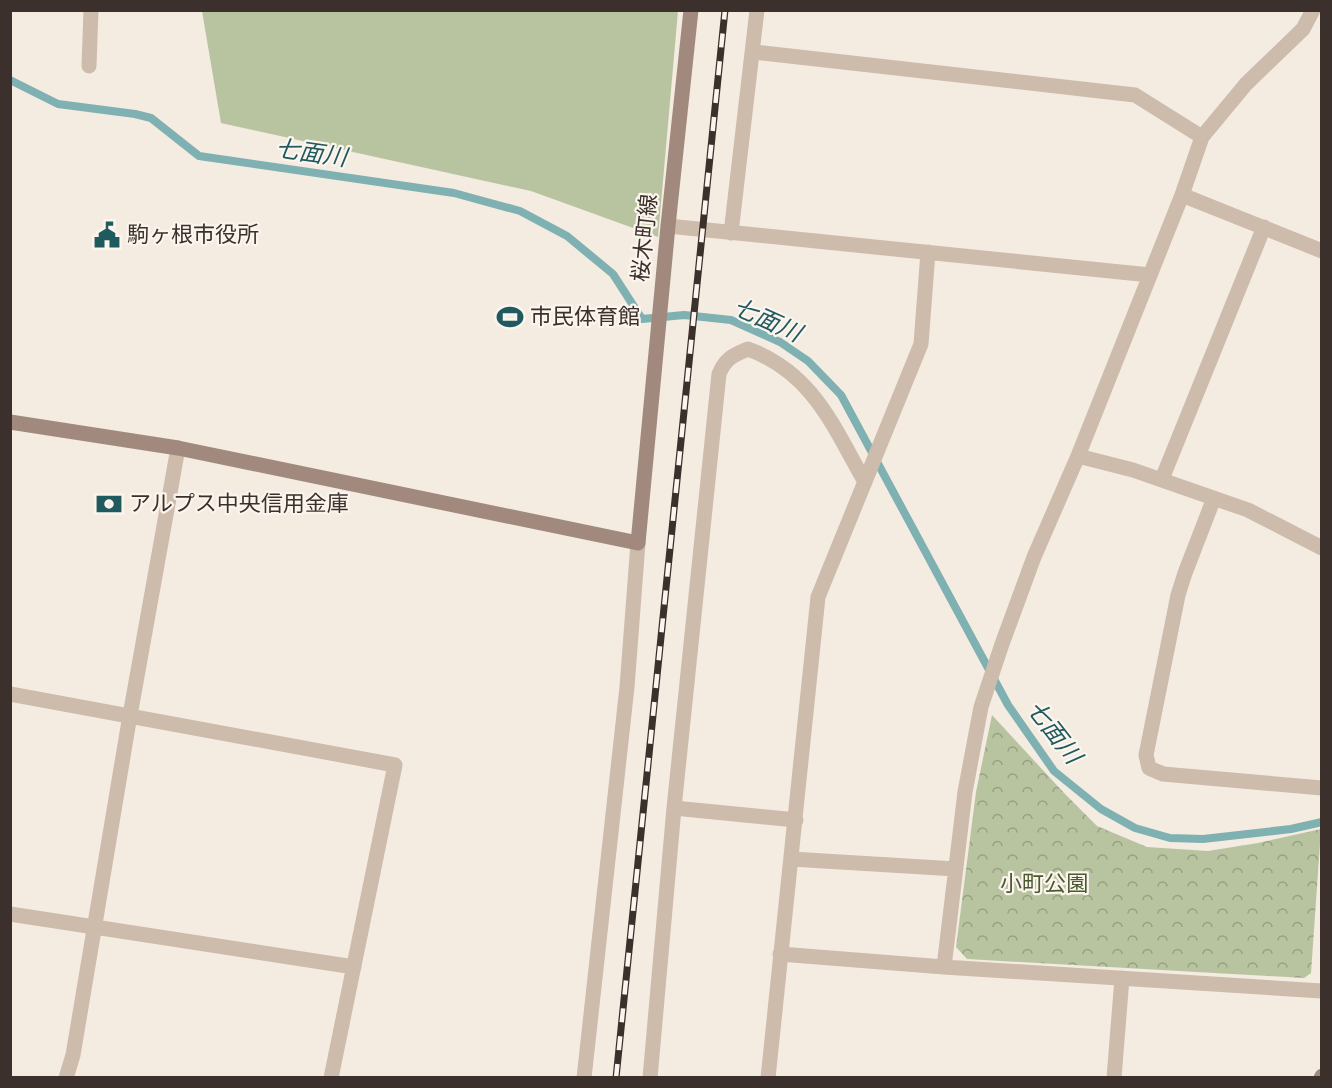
<svg xmlns="http://www.w3.org/2000/svg" width="1332" height="1088" viewBox="0 0 1332 1088" font-family="Karla,'Noto Sans JP',sans-serif">
<defs>
<pattern id="forest-crowns" width="20" height="18" patternUnits="userSpaceOnUse" patternTransform="scale(1.5)"><rect width="20" height="18" fill="#b8c4a0"/><path d="M2 6a3 3 0 1 1 6 0M12 15a3 3 0 1 1 6 0" fill="none" stroke="#97a083"/></pattern>
</defs>
<rect width="100%" height="100%" fill="#f4ebe1"/>
<path fill="url(#forest-crowns)" d="M992 715 1064 793 1097 826 1147 847 1208 851 1258 843 1321 829 1311 973 1304 978 967 959 956 947 976 792Z"/>
<path fill="#b8c4a0" d="M202 11H678L658 237 531 191 221 123Z"/>
<g fill="none" stroke-linecap="round" stroke-linejoin="round">
<path stroke="#7fb0b2" stroke-width="8" d="M10 80 58 104 135 114 151 118 199 156 454 193 520 211 567 236 613 274 642 319 684 315 731 320 780 342 808 361 841 395 1008 705 1054 771 1101 809 1135 828 1170 838 1203 839 1291 829 1322 822"/>
<path stroke="#cdbbac" stroke-width="15" d="M1162 479 1264 227"/>
<path stroke="#cdbbac" stroke-width="15" d="M754 52 1135 95 1202 137
M89 66 91 10
M1182 195 1322 251
M668 226 1150 275
M731 233 757 10
M1078 456 1133 470 1248 510 1322 548
M1214 498 1185 573 1178 595 1146 755 1149 768 1163 774 1322 788
M10 694 395 765 331 1078
M674 808 796 820
M791 859 956 869
M10 914 354 967
M780 954 944 967 1322 991
M944 967 965 792 981 707 1002 644 1034 557 1078 456 1182 195 1202 137 1246 84 1303 29 1313 10
M66 1078 73 1055 129 721 178 448
M584 1078 627 687 638 543
M650 1078 674 808 719 374C725 359 733 355 748 349 813 373 833 426 865 482
M768 1078 818 597 921 344 928 252
M1114 1078 1122 978"/>
<path stroke="#a18a7d" stroke-width="15" d="M10 422 178 448 638 543 668 226 691 10
M1321 1078 1322 1076"/>
<g stroke="#3b302b" stroke-width="7">
<path id="rail" d="M616 1078 725 10"/>
</g>
<use href="#rail" stroke="#fbf5ee" stroke-width="4.5" stroke-dasharray="14" stroke-linecap="butt"/>
</g>
<defs>
<g id="civic-bare" transform="scale(2.07)"><path d="M-.6-6.5H3V-4.5H.6V-3L4-1V1h2V6H-6V1h2V-1L-.6-3ZM-1.2 2.5V6h2.4V2.5Z" fill="#1f5a5e" stroke="#fbf5ee" stroke-width="2.5" paint-order="stroke"/></g>
<g id="stadium-bare" transform="scale(2.07)"><path d="M0-5a6.5 5 0 1 0 0 10a6.5 5 0 1 0 0-10ZM-3.5-1.8h7v3.6h-7Z" fill="#1f5a5e" stroke="#fbf5ee" stroke-width="2.5" paint-order="stroke"/></g>
<g id="bank-bare" transform="scale(2.07)"><path d="M-6-4H6V4H-6ZM0-2.3a2.3 2.3 0 1 0 0 4.6a2.3 2.3 0 1 0 0-4.6Z" fill="#1f5a5e" stroke="#fbf5ee" stroke-width="2.5" paint-order="stroke"/></g>
</defs>
<g fill-rule="evenodd">
<use href="#civic-bare" x="107" y="235"/>
<use href="#stadium-bare" x="510" y="317"/>
<use href="#bank-bare" x="109" y="504"/>
</g>
<g text-anchor="middle" dominant-baseline="central" stroke-width="4.5" stroke-linejoin="round" paint-order="stroke">
<g font-size="22" fill="#3b302b" stroke="#fbf5ee" text-anchor="start">
<text x="127" y="235">駒ヶ根市役所</text>
<text x="530" y="317">市民体育館</text>
<text x="129" y="504">アルプス中央信用金庫</text>
</g>
<g font-size="22" fill="#3b302b" stroke="#fbf5ee">
<text transform="translate(645 238) rotate(-84)">桜木町線</text>
</g>
<g font-size="22" fill="#4a5a2e" stroke="#fbf5ee">
<text x="1044" y="884">小町公園</text>
</g>
<g font-size="24" font-style="italic" fill="#1f5a5e" stroke="#fbf5ee">
<text transform="translate(311 153) rotate(8)">七面川</text>
<text transform="translate(767 320) rotate(24)">七面川</text>
<text transform="translate(1054 732) rotate(52)">七面川</text>
</g>
</g>
<rect width="1332" height="1088" fill="none" stroke="#3b302b" stroke-width="24"/>
</svg>
